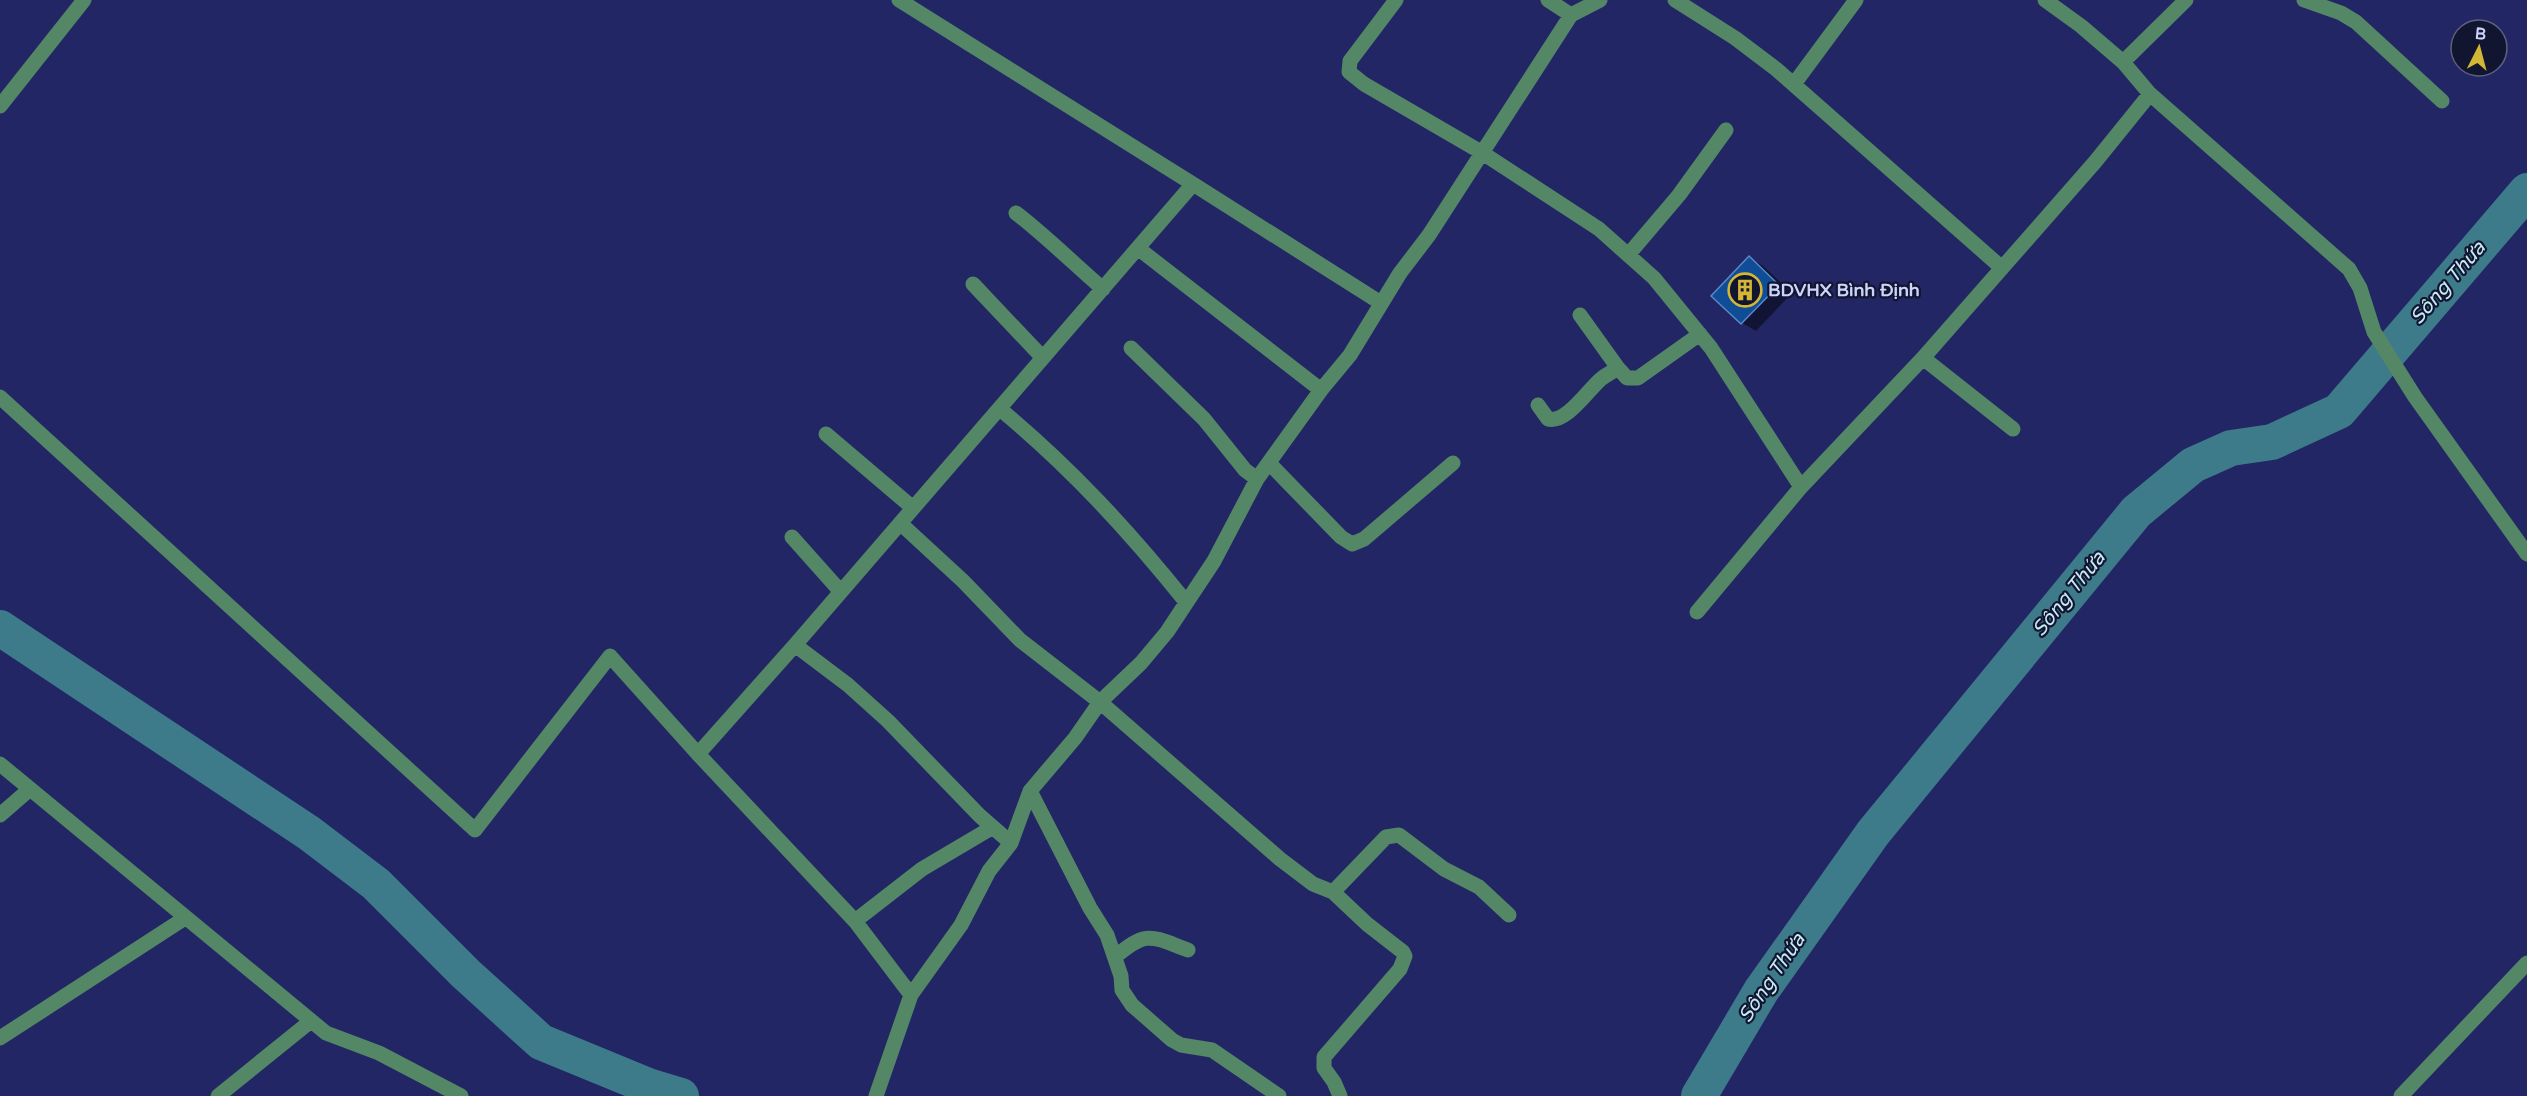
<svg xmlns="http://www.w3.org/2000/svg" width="2527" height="1096" viewBox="0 0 2527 1096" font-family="'Varela Round',sans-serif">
<rect width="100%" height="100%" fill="#232664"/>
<path fill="#0007" d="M1750 258 1763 266 1792 293 1756 331 1742 323 1714 296Z"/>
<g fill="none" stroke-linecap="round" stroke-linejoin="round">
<path stroke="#3e7b8a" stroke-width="36" d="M0 628 309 833 376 884 466 974 541 1042 648 1086 681 1096
M1699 1096 1761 991 1873 833 2136 512 2193 465 2231 448 2272 442 2339 411 2527 191"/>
</g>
<path fill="#0f4e97" stroke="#5a89c7" stroke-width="1.5" d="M1749 256 1779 285 1741 324 1711 296Z"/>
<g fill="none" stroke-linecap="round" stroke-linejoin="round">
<path stroke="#538766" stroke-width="15" d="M899 0 1193 184
M1396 0 1350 61 1349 72 1364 84 1481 152 1599 229 1654 278 1711 348 1801 487
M1548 0 1571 15
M1675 0 1735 38 1776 69 2002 268
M2045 0 2081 26 2123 62 2150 94 2349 269 2360 288 2374 332 2415 397 2527 554
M2304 0 2341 13 2356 22 2442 101
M2123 62 2186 0
M1794 84 1856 0
M0 106 84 0
M1016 213C1047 237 1074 264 1103 289
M1139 249 1321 390
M1628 255 1679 195 1726 130
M973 284 1043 358
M1580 315 1618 368
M1131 348 1204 419 1245 470 1257 479
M1923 358 2013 429
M0 397 475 830 610 656 698 754
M1538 405 1548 419C1566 424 1588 390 1601 379 1606 375 1612 372 1618 368L1627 378H1638L1700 334
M1000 409C1071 468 1128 530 1186 602
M826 434 913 508
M1269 463 1341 537 1352 544 1364 539 1453 463
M900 523 963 581 1020 640 1100 702 1280 859 1313 884 1333 892 1367 924 1403 952 1405 956 1400 969 1324 1057V1068L1334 1082 1340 1096
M792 537 841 592
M1697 612 1801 487 1923 358 2095 162 2150 94
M795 645 848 685 888 721 980 816 1011 843
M0 764 326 1033 379 1053 461 1096
M1030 791 1090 908 1107 935 1121 976 1122 990 1132 1005 1172 1040 1181 1045 1212 1050 1279 1096
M0 815 30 789
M1333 892 1386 837 1399 835 1444 869 1479 887 1509 915
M855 921 922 869 993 827
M1115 957C1147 930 1150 936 1188 950
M911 995 855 921 698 754 795 645 1193 184 1381 303
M0 1038 185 918
M218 1096 311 1021
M876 1096 911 995 961 925 989 871 1011 843 1030 791 1075 738 1100 702 1141 663 1167 632 1214 561 1257 479 1321 390 1350 355 1400 273 1429 235 1571 15 1600 0
M2401 1096 2527 963"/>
</g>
<defs>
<g id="building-ring" transform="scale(1.725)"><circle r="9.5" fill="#111530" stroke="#d3b635" stroke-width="1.5"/><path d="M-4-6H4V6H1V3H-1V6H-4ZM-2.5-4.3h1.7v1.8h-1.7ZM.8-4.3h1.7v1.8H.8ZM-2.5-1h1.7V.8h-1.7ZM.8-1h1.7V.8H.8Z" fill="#d3b635"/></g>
</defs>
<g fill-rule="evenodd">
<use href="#building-ring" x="1745" y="290"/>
</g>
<g text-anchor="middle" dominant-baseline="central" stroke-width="4.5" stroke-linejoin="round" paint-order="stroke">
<g font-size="18" font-weight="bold" fill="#ccd4fb" stroke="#111530" text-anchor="start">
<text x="1768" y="290">BDVHX Bình Định</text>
</g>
<g font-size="20" font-style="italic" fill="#c7ebf5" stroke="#111530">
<text transform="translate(2448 283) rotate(-49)">Sông Thứa</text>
<text transform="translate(2069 594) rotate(-51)">Sông Thứa</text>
<text transform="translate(1772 978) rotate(-56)">Sông Thứa</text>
</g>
</g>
<g transform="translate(2479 48) rotate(6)"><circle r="28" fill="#111530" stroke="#5c6181" stroke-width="1.5"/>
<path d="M0-4.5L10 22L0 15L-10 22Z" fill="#d3b635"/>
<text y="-9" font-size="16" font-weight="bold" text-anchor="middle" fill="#ccd4fb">B</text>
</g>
</svg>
